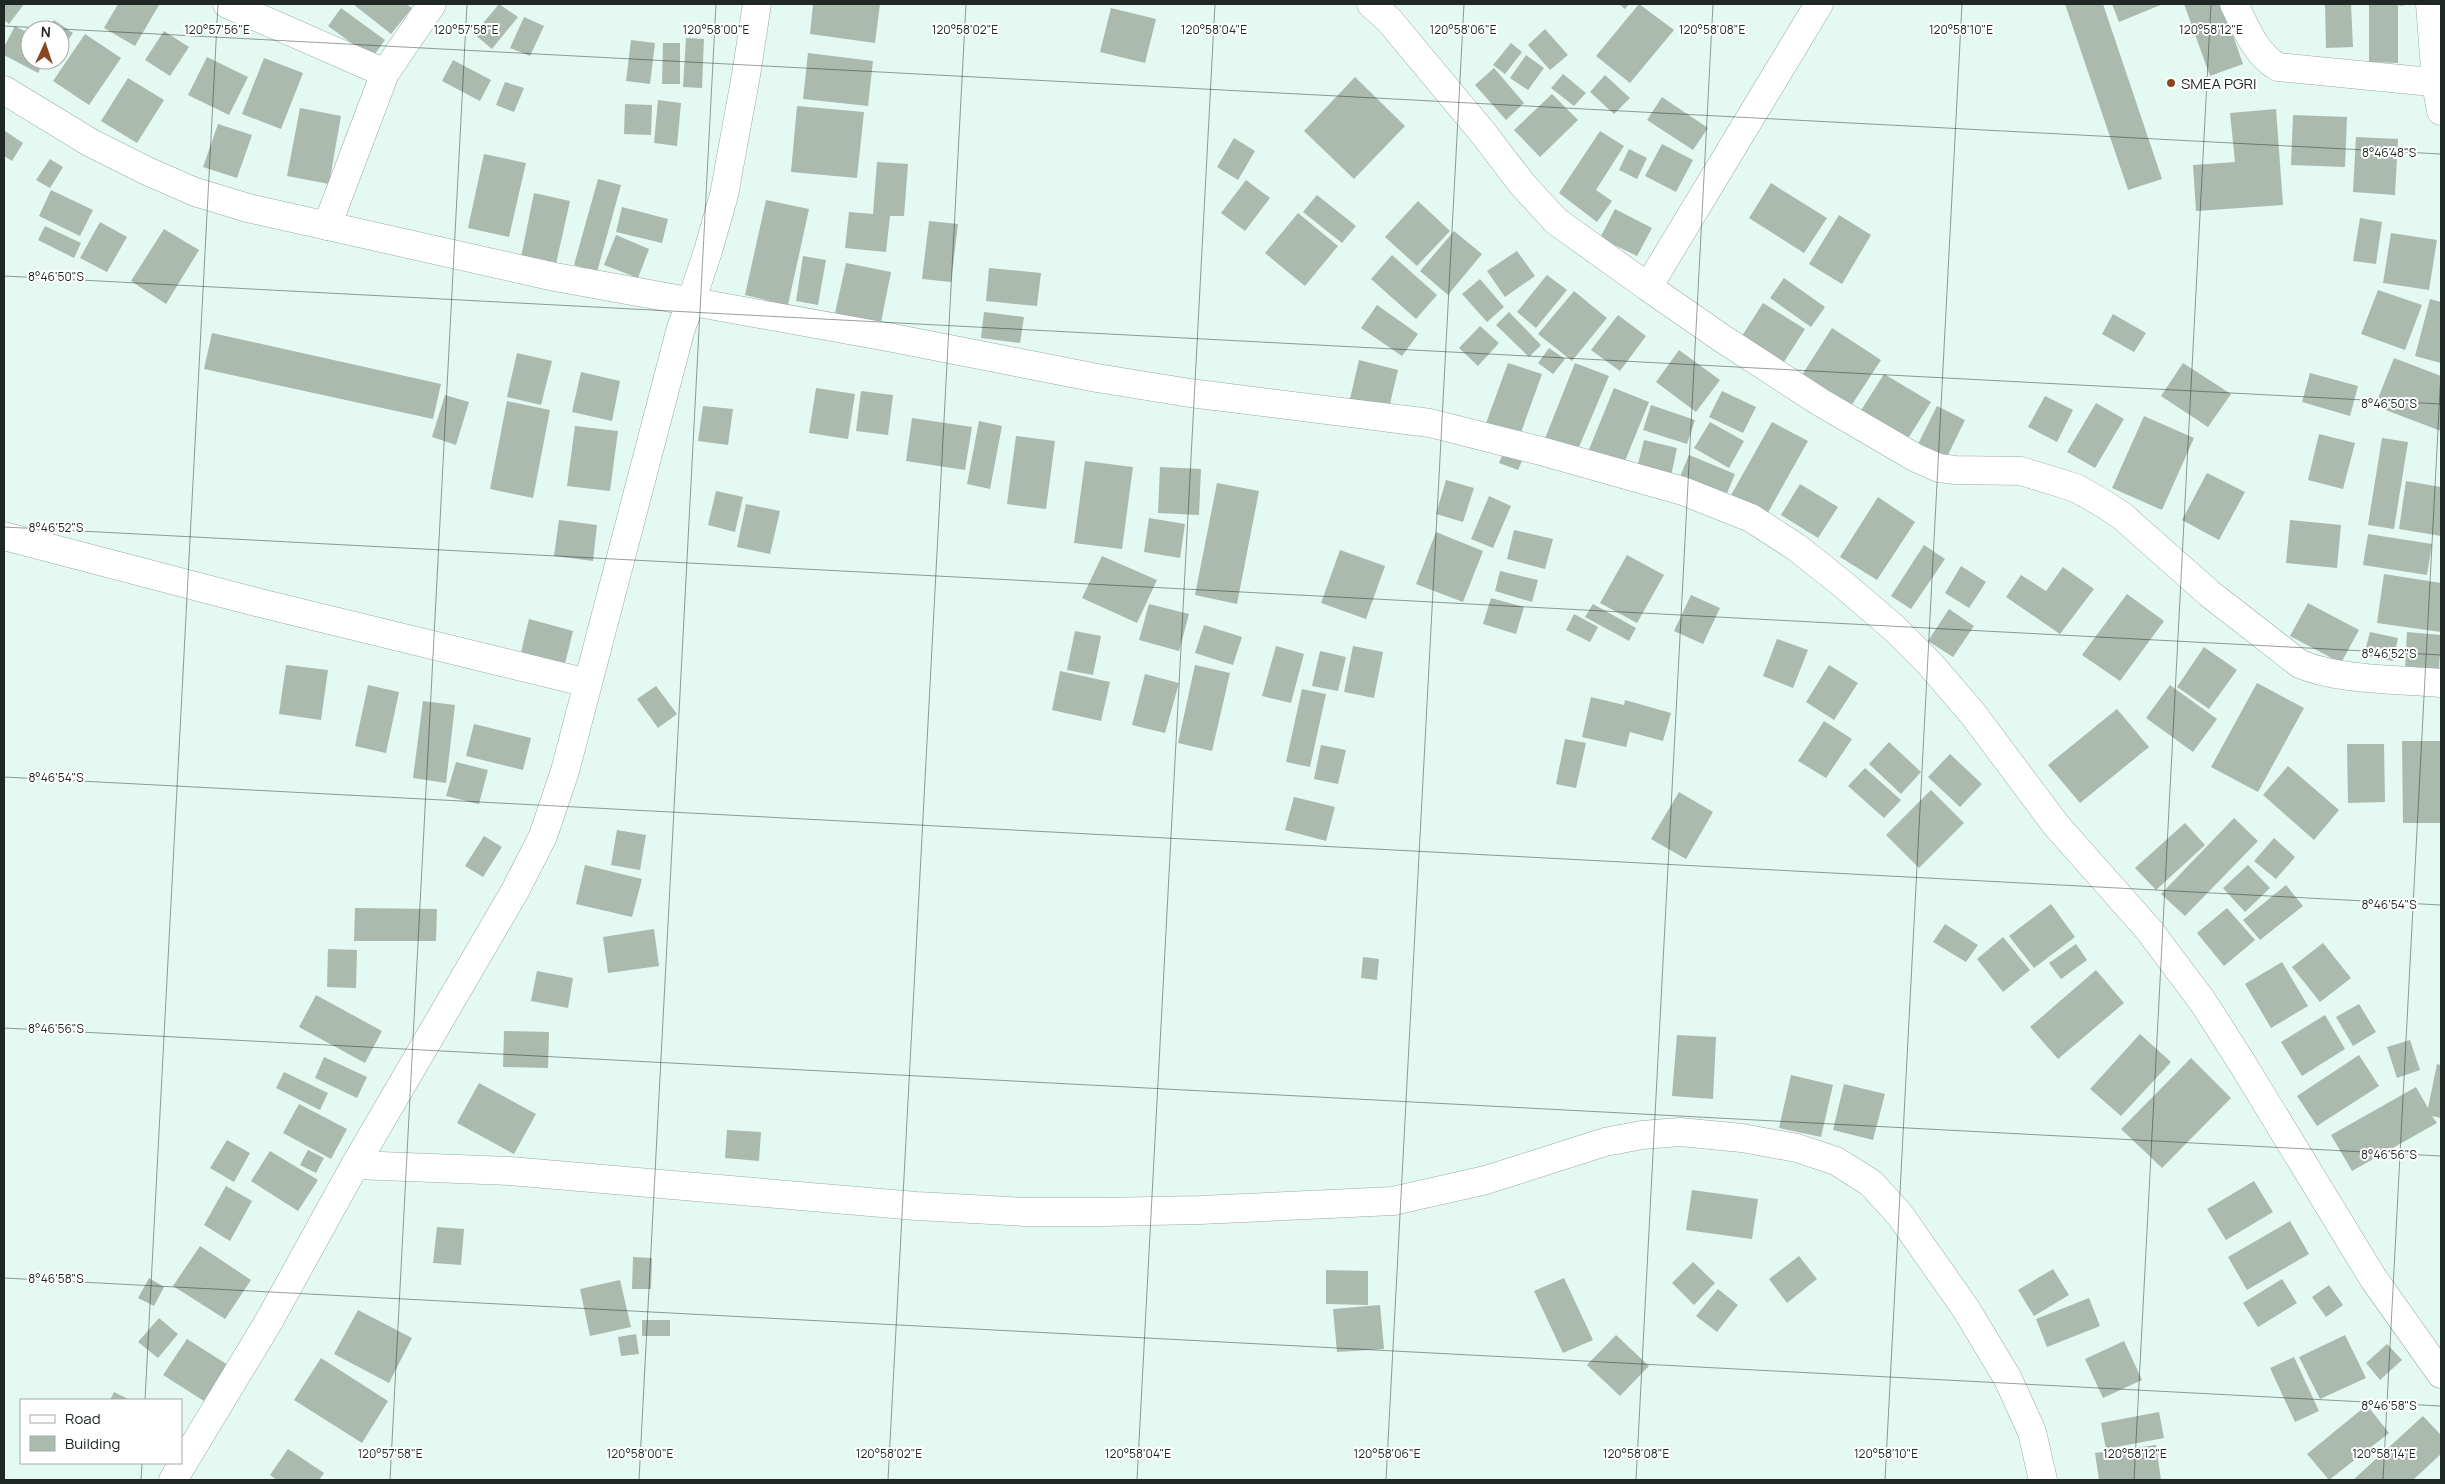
<svg xmlns="http://www.w3.org/2000/svg" width="2445" height="1484" viewBox="0 0 2445 1484" font-family="Manrope,sans-serif">
<rect width="100%" height="100%" fill="#e3f9f2"/>
<path fill="#abbaae" d="M4 4H24L9 24 4 20Z
M118 4 159 5 135 46 104 28Z
M353 4H406L412 8 391 34Z
M499 4 518 17 492 49 474 34Z
M813 4H880L875 43 810 34Z
M1619 4H1629L1625 9Z
M1639 4 1674 30 1630 83 1596 56Z
M2065 4H2103L2162 179 2128 190Z
M2112 4H2163L2119 22Z
M2184 4H2222L2243 64 2210 76Z
M2325 4H2351L2353 47 2326 48Z
M2369 4H2403V6L2398 5V63L2369 62Z
M341 8 385 40 372 58 328 26Z
M1111 8 1156 19 1145 63 1100 52Z
M524 17 544 26 530 56 510 48Z
M54 20 73 33 63 47 60 45V30H47Z
M15 26 30 34V60H45L38 73 4 55V47Z
M1545 29 1568 55 1550 70 1528 45Z
M164 31 189 47 170 76 145 60Z
M85 34 121 58 89 105 53 81Z
M686 38 704 39 702 88 683 87Z
M631 40 655 43 650 84 626 81Z
M663 43H680V84H662Z
M1511 43 1522 52 1505 74 1493 65Z
M808 53 873 61 868 106 803 99Z
M1526 55 1544 68 1528 90 1510 78Z
M207 57 248 77 229 115 188 95Z
M264 58 303 73 281 129 242 114Z
M453 60 491 80 480 101 442 81Z
M1494 68 1524 103 1506 120 1475 85Z
M1563 74 1586 93 1574 106 1551 88Z
M1605 75 1630 98 1614 114 1590 92Z
M1355 77 1405 126 1354 179 1304 131Z
M128 78 164 100 137 143 101 121Z
M505 82 524 88 514 112 496 105Z
M1552 94 1578 120 1540 157 1514 130Z
M1662 97 1708 128 1693 150 1647 120Z
M658 100 681 103 677 146 654 143Z
M625 104 652 105 651 135 624 134Z
M797 106 864 112 857 178 791 172Z
M300 108 341 116 329 184 287 176Z
M2276 109 2283 205 2196 211 2193 165 2235 162 2230 113Z
M2293 115 2347 117 2345 167 2291 165Z
M218 124 252 135 237 178 203 167Z
M5 131 23 143 12 161 4 156Z
M1600 131 1624 146 1596 190 1612 201 1597 222 1559 193Z
M2356 137 2398 139 2395 195 2353 192Z
M1234 138 1255 151 1238 180 1217 167Z
M1662 144 1693 160 1676 192 1645 176Z
M1629 149 1647 158 1637 179 1619 170Z
M484 154 526 163 509 237 468 228Z
M50 159 63 167 50 188 36 180Z
M877 162 908 164 904 216H890L886 252 845 248 849 212 873 214Z
M598 179 621 185 597 272 574 265Z
M1246 180 1270 198 1245 231 1221 213Z
M1771 183 1827 218 1804 253 1749 218Z
M51 190 93 210 80 236 39 216Z
M534 193 570 201 556 264 521 257Z
M1317 195 1356 226 1342 243 1303 212Z
M766 200 809 209 788 305 745 295Z
M1418 201 1450 231 1417 266 1385 237Z
M622 207 668 219 662 243 616 232Z
M1615 209 1652 228 1637 256 1600 238Z
M1298 213 1338 246 1305 286 1265 253Z
M1839 215 1871 235 1842 284 1809 264Z
M2360 218 2382 222 2376 264 2353 261Z
M929 221 958 224 951 282 922 279Z
M100 222 127 237 107 272 80 258Z
M45 226 81 243 74 258 38 240Z
M164 229 199 250 166 304 131 281Z
M1454 231 1482 254 1448 295 1420 271Z
M2391 233 2437 240 2429 290 2383 283Z
M616 235 649 249 638 278 604 265Z
M1517 251 1535 276 1505 297 1487 271Z
M1392 255 1437 295 1416 319 1371 279Z
M803 256 826 260 818 305 796 301Z
M846 263 891 272 881 322 835 313Z
M989 268 1041 273 1037 306 986 301Z
M1547 275 1567 290 1536 328 1517 312Z
M1784 278 1825 307 1811 327 1770 298Z
M1480 279 1504 307 1487 322 1462 294Z
M2378 290 2422 305 2405 350 2361 334Z
M1574 291 1607 318 1572 361 1538 334Z
M2430 299 2441 302V363L2415 356Z
M1763 303 1805 329 1782 365 1740 339Z
M1377 305 1418 334 1402 356 1361 328Z
M984 312 1024 317 1020 343 981 338Z
M1509 312 1541 345 1529 357 1496 325Z
M2113 314 2146 333 2134 352 2102 334Z
M1618 315 1646 336 1620 371 1591 350Z
M1480 326 1499 343 1478 366 1459 348Z
M1832 328 1881 360 1851 406 1802 375Z
M212 333 441 384 433 419 204 369Z
M1549 348 1565 359 1553 374 1538 363Z
M1679 350 1720 380 1696 412 1656 382Z
M517 353 552 361 541 405 507 397Z
M2394 358 2441 376V431L2375 406Z
M1359 360 1398 370 1388 412 1349 403Z
M1508 363 1542 374 1519 438 1485 426Z
M1575 363 1609 376 1576 454 1544 441Z
M2183 363 2231 394 2208 427 2161 396Z
M581 372 620 381 612 421 572 412Z
M2310 373 2358 386 2350 416 2302 402Z
M1884 374 1931 402 1907 440 1860 412Z
M816 388 855 394 848 439 809 433Z
M1614 388 1649 402 1623 466 1588 452Z
M861 391 893 395 888 435 856 431Z
M1722 391 1756 407 1743 433 1709 417Z
M445 395 469 402 456 445 432 437Z
M2045 396 2073 410 2057 442 2028 427Z
M507 401 550 410 533 498 490 489Z
M2096 403 2124 419 2095 468 2067 452Z
M1651 405 1695 420 1687 444 1643 430Z
M703 406 733 409 728 445 698 441Z
M1937 406 1965 420 1944 463 1915 450Z
M2144 416 2194 438 2162 510 2112 488Z
M912 418 972 427 965 470 906 461Z
M979 421 1002 426 990 489 967 484Z
M1710 422 1744 441 1729 468 1694 448Z
M1772 422 1808 441 1766 516 1730 497Z
M575 426 618 431 610 491 567 486Z
M2319 434 2355 443 2343 489 2308 480Z
M1016 436 1055 441 1046 509 1007 504Z
M2382 438 2408 442 2394 529 2368 525Z
M1644 440 1677 448 1671 476 1637 468Z
M1506 446 1525 454 1518 470 1499 463Z
M1689 455 1735 474 1725 498 1679 479Z
M1085 461 1133 467 1122 549 1074 543Z
M1160 467 1201 469 1199 515 1158 513Z
M2207 473 2245 492 2219 540 2182 520Z
M1446 480 1474 488 1463 522 1436 514Z
M2406 481 2441 487V536L2399 529Z
M1217 483 1259 491 1237 604 1195 595Z
M1800 484 1838 507 1818 538 1781 515Z
M716 491 743 497 735 532 708 525Z
M1489 496 1511 506 1493 548 1471 539Z
M1878 497 1915 522 1877 580 1840 557Z
M746 504 780 511 770 554 737 547Z
M1149 518 1185 524 1180 558 1144 552Z
M559 520 597 525 593 561 554 556Z
M2290 520 2341 525 2337 568 2286 563Z
M1514 530 1553 539 1545 569 1507 559Z
M1436 532 1483 551 1463 602 1416 584Z
M2368 534 2432 544 2427 575 2363 565Z
M1924 545 1945 559 1911 609 1891 596Z
M1340 550 1385 566 1366 619 1321 603Z
M1627 555 1664 575 1637 623 1600 603Z
M1102 556 1157 580 1137 623 1082 598Z
M1961 566 1986 582 1969 608 1945 593Z
M2063 567 2094 589 2060 634 2006 597 2021 575 2046 591Z
M1500 571 1538 580 1532 602 1495 591Z
M2384 574 2441 583V632L2377 623Z
M2127 594 2164 621 2120 681 2082 655Z
M1691 595 1720 608 1703 644 1674 631Z
M1491 598 1524 607 1516 634 1483 624Z
M2308 603 2359 630 2341 663 2290 636Z
M1149 604 1189 614 1179 651 1139 640Z
M1593 604 1636 628 1629 641 1585 617Z
M1949 609 1974 626 1953 657 1928 641Z
M1574 614 1598 627 1590 642 1566 630Z
M529 619 573 631 564 668 520 656Z
M1204 625 1242 637 1233 665 1195 653Z
M1075 631 1101 636 1093 675 1067 670Z
M2370 632 2398 638 2393 661 2364 655Z
M2407 632 2441 635 2439 670 2405 668Z
M1777 639 1808 650 1793 688 1763 676Z
M1276 646 1304 654 1291 703 1262 696Z
M1353 646 1383 652 1374 698 1344 692Z
M2204 647 2237 670 2209 709 2177 687Z
M1320 651 1346 657 1338 691 1312 686Z
M286 665 328 670 321 720 279 714Z
M1195 665 1230 673 1212 751 1178 743Z
M1829 665 1858 683 1834 720 1806 702Z
M1060 671 1110 682 1101 721 1052 710Z
M1145 674 1179 683 1165 733 1132 725Z
M2257 683 2304 708 2258 792 2211 767Z
M368 685 399 692 386 753 355 746Z
M2170 685 2217 719 2193 752 2146 718Z
M656 686 677 714 658 728 637 699Z
M1302 689 1326 694 1310 767 1286 762Z
M1591 697 1624 705 1625 700 1671 713 1663 741 1630 732 1626 747 1582 737Z
M423 701 455 705 446 783 413 778Z
M2117 709 2149 747 2080 803 2048 765Z
M1824 721 1852 739 1826 778 1798 761Z
M474 724 531 738 523 770 466 756Z
M1565 739 1586 743 1576 788 1556 784Z
M2402 741H2441V823H2403Z
M1889 742 1921 772 1901 794 1869 764Z
M2347 744H2384L2385 802 2348 803Z
M1321 745 1346 750 1338 784 1314 779Z
M1950 754 1982 784 1960 807 1928 777Z
M456 762 488 770 479 804 446 796Z
M2288 766 2339 810 2314 840 2263 795Z
M1865 768 1901 800 1884 818 1848 786Z
M1931 790 1964 823 1919 868 1886 835Z
M1679 792 1713 812 1686 859 1651 839Z
M1294 797 1335 807 1326 841 1285 830Z
M2234 818 2258 841 2185 916 2161 894Z
M2185 823 2205 845 2156 890 2135 868Z
M617 830 646 835 640 870 611 865Z
M484 836 502 847 483 877 465 866Z
M2274 838 2295 857 2276 879 2254 861Z
M585 865 642 879 632 917 576 904Z
M2248 865 2270 888 2245 912 2223 888Z
M2286 885 2303 906 2260 940 2243 920Z
M2051 904 2075 937 2034 968 2009 936Z
M355 908 437 909 436 941H354Z
M2227 908 2255 940 2224 966 2197 933Z
M1945 924 1978 945 1966 962 1933 942Z
M654 929 659 966 608 973 603 937Z
M2003 937 2030 970 2003 992 1977 959Z
M2323 943 2351 978 2320 1002 2292 967Z
M2076 944 2087 960 2061 979 2049 963Z
M328 949 357 950 356 988 327 987Z
M1363 957 1379 959 1377 980 1361 978Z
M2282 962 2308 1006 2271 1028 2245 984Z
M2096 970 2124 1003 2058 1059 2030 1027Z
M537 971 573 978 568 1008 531 1001Z
M316 995 382 1031 365 1063 299 1027Z
M2359 1004 2376 1032 2353 1046 2336 1017Z
M2325 1015 2345 1049 2302 1076 2281 1042Z
M504 1031 549 1032 548 1068 503 1067Z
M2140 1034 2171 1062 2121 1116 2090 1089Z
M1677 1035 1716 1037 1713 1099 1672 1096Z
M2410 1040 2420 1070 2397 1078 2387 1047Z
M2359 1055 2379 1086 2317 1126 2297 1096Z
M324 1057 367 1077 357 1098 315 1078Z
M2191 1058 2231 1098 2162 1168 2121 1129Z
M2437 1064 2441 1065V1118L2432 1116 2437 1123 2352 1171 2331 1135 2416 1087 2428 1108Z
M284 1072 328 1093 320 1110 276 1088Z
M1791 1075 1833 1085 1821 1137 1779 1128Z
M479 1083 536 1114 514 1154 457 1123Z
M1844 1084 1885 1094 1873 1140 1833 1130Z
M299 1104 347 1129 331 1159 283 1133Z
M727 1130 761 1132 759 1161 725 1158Z
M227 1140 250 1153 234 1182 210 1168Z
M308 1150 324 1158 316 1173 300 1165Z
M270 1151 318 1180 298 1211 251 1181Z
M2254 1181 2273 1212 2226 1240 2207 1209Z
M226 1186 252 1201 230 1241 204 1225Z
M1692 1190 1758 1199 1752 1239 1686 1230Z
M2290 1221 2309 1254 2247 1290 2228 1257Z
M437 1227 464 1229 461 1265 433 1263Z
M200 1246 251 1280 225 1319 173 1286Z
M1799 1256 1817 1279 1787 1303 1769 1279Z
M633 1257 652 1258 651 1289H632Z
M1693 1262 1715 1283 1694 1305 1672 1283Z
M2053 1269 2069 1295 2034 1316 2018 1290Z
M1326 1270 1368 1271V1305L1326 1304Z
M149 1278 164 1287 154 1306 138 1298Z
M1564 1278 1593 1340 1563 1353 1534 1291Z
M2282 1279 2297 1303 2258 1327 2243 1303Z
M620 1280 631 1327 590 1336 580 1289Z
M2329 1285 2343 1305 2326 1317 2312 1297Z
M1718 1289 1738 1305 1717 1332 1696 1316Z
M2089 1298 2100 1326 2047 1347 2036 1319Z
M1380 1305 1384 1349 1337 1352 1333 1309Z
M358 1310 412 1338 389 1383 334 1354Z
M159 1318 178 1334 158 1358 138 1342Z
M642 1320H670V1336H642Z
M636 1334 639 1354 621 1356 618 1337Z
M1616 1335 1649 1366 1620 1396 1587 1365Z
M2345 1335 2366 1378 2320 1399 2299 1357Z
M187 1339 228 1365 204 1401 163 1375Z
M2124 1341 2142 1380 2103 1398 2085 1359Z
M2387 1344 2402 1360 2380 1380 2366 1363Z
M2294 1357 2319 1411 2295 1422 2270 1368Z
M321 1358 388 1401 362 1443 294 1400Z
M114 1392 130 1400H110Z
M2367 1405 2389 1433 2329 1480 2307 1454Z
M2159 1412 2164 1438 2106 1449 2101 1423Z
M2423 1416 2441 1435V1454L2413 1480H2353Z
M2156 1445 2161 1480H2099L2095 1453Z
M288 1449 324 1473 319 1480H277L270 1475Z"/>
<g fill="none" stroke-linecap="round" stroke-linejoin="round">
<g stroke="#97aba5" stroke-width="29">
<path id="street" d="M227 4 385 73
M1371 4 1389 20 1483 133 1522 184 1556 221 1648 287
M1819 4 1648 287 1720 337 1820 402 1916 458 1939 468 1955 470 2021 471 2076 488 2104 504 2122 516 2210 594 2300 664C2341 681 2397 679 2441 683
M2234 4C2245 26 2255 54 2278 67L2441 83
M2430 4 2436 83 2441 111
M327 226 385 73 432 4
M691 302 708 251 724 195 746 75 757 4
M4 536 260 603 588 683
M355 1165 510 1171 916 1206 1026 1212H1102L1200 1210 1393 1201 1486 1180 1605 1142 1642 1135 1680 1132 1742 1138 1797 1148 1836 1161 1871 1183 1900 1215 1966 1309 2008 1379 2032 1432 2043 1480"/>
</g>
<g stroke="#97aba5" stroke-width="29">
<path id="secondary" d="M4 90 91 143 147 171 195 192 248 208 555 277 893 338 1097 378 1190 393 1430 423 1541 451 1683 491 1751 518 1796 547 1845 586 1894 628 1930 664 1973 714 2056 825 2149 930 2203 1002 2242 1063 2373 1278 2441 1374
M173 1480 269 1321 355 1165 515 891 543 836 565 771 681 328 691 302"/>
</g>
<use href="#street" stroke="#fff" stroke-width="28"/>
<use href="#secondary" stroke="#fff" stroke-width="28"/>
</g>
<path fill="none" stroke="#202826" stroke-width="1" stroke-opacity="0.45" d="M4 26 2441 154M4 276 2441 404M4 527 2441 655M4 777 2441 905M4 1028 2441 1156M4 1278 2441 1406M145 1400 218 4M141 1480 142 1463M390 1480 467 4M639 1480 716 4M888 1480 966 4M1137 1480 1215 4M1386 1480 1464 4M1636 1480 1713 4M1885 1480 1962 4M2134 1480 2211 4M2383 1480 2441 372"/>
<circle fill="#8c461f" stroke="#fff" stroke-width="2" cx="2171" cy="83" r="5"/>
<g text-anchor="middle" dominant-baseline="central" stroke-width="4" stroke-linejoin="round" paint-order="stroke">
<g font-size="15" fill="#202826" stroke="#fff" text-anchor="start">
<text x="2181" y="83">SMEA PGRI</text>
</g>
</g>
<g font-size="12" text-anchor="middle" fill="#202826" stroke="#fff" stroke-width="4" stroke-linejoin="round" paint-order="stroke">
<text x="217" y="34">120°57'56"E</text>
<text x="466" y="34">120°57'58"E</text>
<text x="716" y="34">120°58'00"E</text>
<text x="965" y="34">120°58'02"E</text>
<text x="1214" y="34">120°58'04"E</text>
<text x="1463" y="34">120°58'06"E</text>
<text x="1712" y="34">120°58'08"E</text>
<text x="1961" y="34">120°58'10"E</text>
<text x="2211" y="34">120°58'12"E</text>
<text x="2389" y="157">8°46'48"S</text>
<text x="56" y="281">8°46'50"S</text>
<text x="2389" y="408">8°46'50"S</text>
<text x="56" y="532">8°46'52"S</text>
<text x="2389" y="658">8°46'52"S</text>
<text x="56" y="782">8°46'54"S</text>
<text x="2389" y="909">8°46'54"S</text>
<text x="56" y="1033">8°46'56"S</text>
<text x="2389" y="1159">8°46'56"S</text>
<text x="56" y="1283">8°46'58"S</text>
<text x="2389" y="1410">8°46'58"S</text>
<text x="390" y="1458">120°57'58"E</text>
<text x="640" y="1458">120°58'00"E</text>
<text x="889" y="1458">120°58'02"E</text>
<text x="1138" y="1458">120°58'04"E</text>
<text x="1387" y="1458">120°58'06"E</text>
<text x="1636" y="1458">120°58'08"E</text>
<text x="1886" y="1458">120°58'10"E</text>
<text x="2135" y="1458">120°58'12"E</text>
<text x="2384" y="1458">120°58'14"E</text>
</g>
<rect width="2445" height="1484" fill="none" stroke="#202826" stroke-width="10"/>
<rect x="20" y="1399" width="162" height="65" fill="#ffffff" stroke="#a6a9a8"/>
<rect x="30" y="1415" width="25" height="8" fill="#ffffff" stroke="#a6a9a8"/>
<text x="65" y="1424" font-size="15" fill="#202826">Road</text>
<rect x="30" y="1436" width="25" height="15" fill="#abbaae" stroke="#a6a9a8"/>
<text x="65" y="1449" font-size="15" fill="#202826">Building</text>
<g transform="translate(45 45) rotate(3)"><circle r="24" fill="#ffffff" stroke="#a6a9a8"/>
<path d="M0-4L9 19L0 12L-9 19Z" fill="#8c461f"/>
<text y="-8" font-size="14" font-weight="bold" text-anchor="middle" fill="#202826">N</text>
</g>
</svg>
